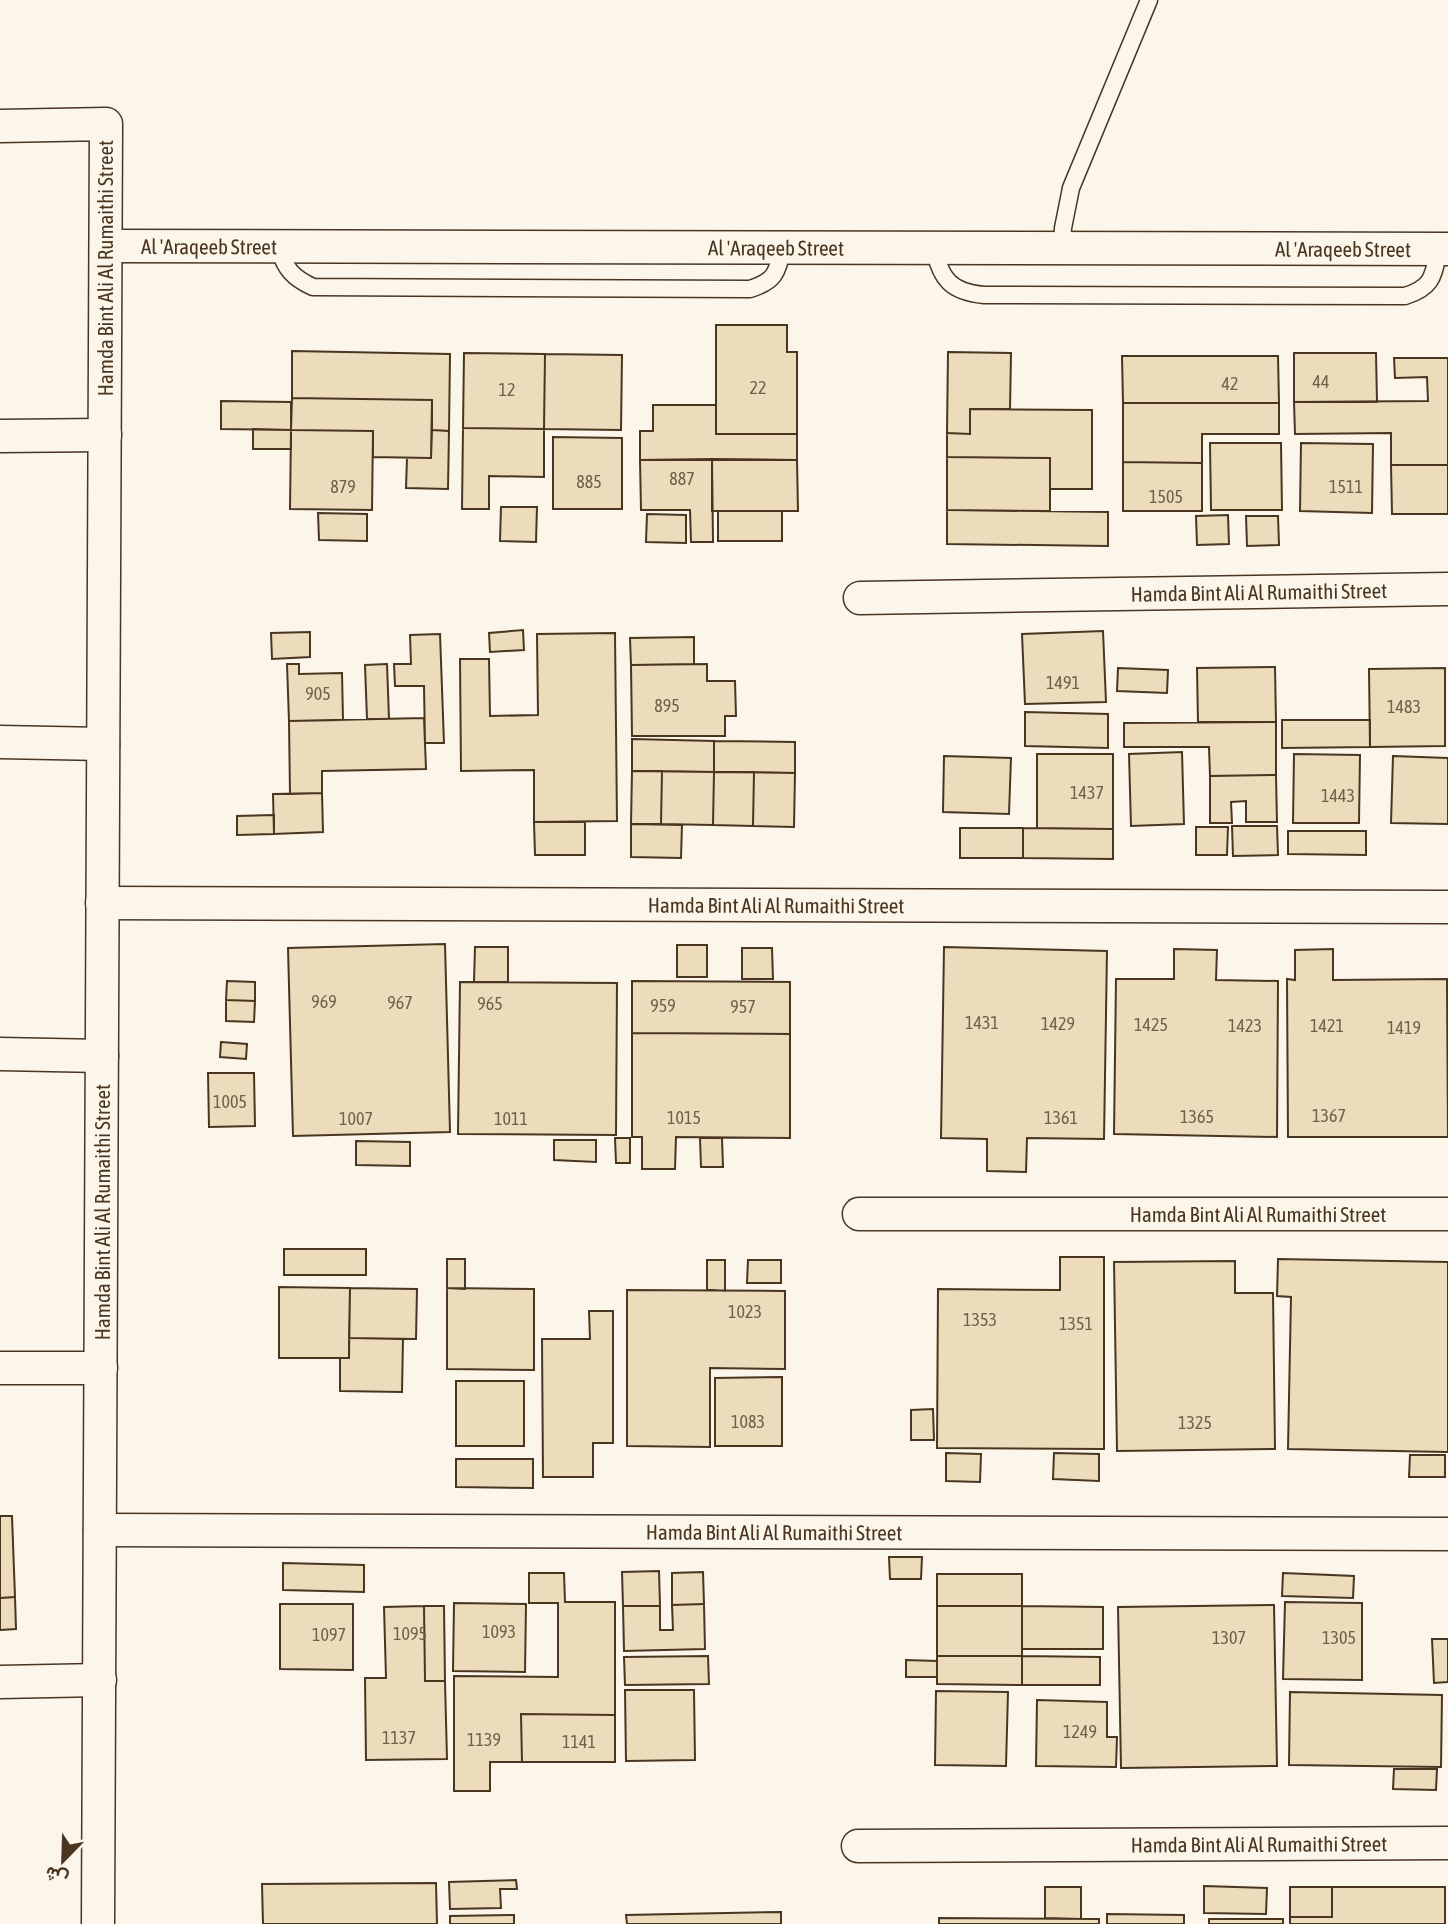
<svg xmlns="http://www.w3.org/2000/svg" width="1448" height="1924" viewBox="0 0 1448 1924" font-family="'Asap Condensed',Vazirmatn,sans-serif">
<rect width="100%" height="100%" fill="#fbf6e9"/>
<path fill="#ecdcbc" stroke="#4a3520" stroke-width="2" d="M716 325H787V352H797V434H716Z
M292 351 450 354 449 431 432 430V400L292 398Z
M948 352 1011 353 1010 409H970V434L947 433Z
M464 353 545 354 544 429 463 428Z
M1294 353H1376L1377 402H1294Z
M545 354 622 355 621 430 544 429Z
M1122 356H1278L1279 403H1123Z
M1394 358H1448V465H1391V433L1295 434 1294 402 1428 401 1427 377 1395 378Z
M292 398 432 400 431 458 373 457V431L291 430Z
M221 401 291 402V430L221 429Z
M1123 403H1279V434H1202V463L1123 462Z
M653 405H716V434H797V460H640V431H653Z
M970 409 1092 410V489H1050V458L947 457V433L970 434Z
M463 428 544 429V477L489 476V509H462Z
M253 429 291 430V449H253Z
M291 430 373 431 372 510 290 509Z
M432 430 449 431 448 489 406 488 407 458H431Z
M553 437 622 438V509H553Z
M1210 443H1281L1282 510H1211Z
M1301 443 1373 444 1372 513 1300 511Z
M947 457 1050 458V511L947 510Z
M712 459 797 460 798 511H712Z
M712 459 713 542H691L690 510H641L640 460Z
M1123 462 1202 463V511H1123Z
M1391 465H1448V514H1392Z
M501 507H537L536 542 500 541Z
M947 510 1108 512V546L947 544Z
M718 511H782V541H718Z
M318 513 367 514V541L319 540Z
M647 514 686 515V543L646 542Z
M1228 515 1229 544 1197 545 1196 516Z
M1246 516H1278L1279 545 1247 546Z
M523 630 524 650 490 652 489 633Z
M1103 631 1106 702 1025 704 1022 634Z
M310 632V657L272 659 271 633Z
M615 633 617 821 534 822V770L461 771 460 659H489L490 716 538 715 537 634Z
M440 634 444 743H425L424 686H395L394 664H411L410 635Z
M694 637V664L631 665 630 638Z
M287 664H299V674L342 673 343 720 289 721Z
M387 664 389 719H367L365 665Z
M707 664V681H735L736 716H725V736H632L631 665Z
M1275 667 1276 722H1198L1197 668Z
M1118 668 1168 670 1167 693 1117 691Z
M1445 668V746L1370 747 1369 669Z
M1025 712 1108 714V748L1025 746Z
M424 718 426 769 322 771V793L290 794 289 721Z
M1282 720H1370V747L1282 748Z
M1276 722V775L1210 776 1209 747H1124V723Z
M632 739 714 741V772L632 771Z
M714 741 795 742V773L714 772Z
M1182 752 1184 824 1131 826 1129 754Z
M1037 754H1113V829L1037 828Z
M1294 754 1360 755 1359 823H1293Z
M944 756 1011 758 1009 814 943 812Z
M1393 756 1448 758V824L1391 823Z
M632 771H662L661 824H631Z
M662 771 714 772 713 825 661 824Z
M714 772H754L753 826 713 825Z
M754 772 795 773 794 827 753 826Z
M1276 775 1277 822H1246V801L1231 802 1232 823H1210V776Z
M322 793 323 832 274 834 273 794Z
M274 815V834L237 835V816Z
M534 822H585V855H535Z
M631 824 682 825 681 858 631 857Z
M1232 826H1277L1278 855 1233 856Z
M1196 827H1228L1227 855H1196Z
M960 828H1023V858H960Z
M1023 828 1113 829V859L1023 858Z
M1288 831H1366V855L1288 854Z
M445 944 450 1132 293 1136 288 948Z
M677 945H707V977H677Z
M475 947H508V982H474Z
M944 947 1107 951 1104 1139 1027 1138 1026 1172 987 1171V1139L941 1138Z
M742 948H772L773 979H742Z
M1174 949 1217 950 1216 980 1278 981 1277 1137 1114 1134 1116 979H1174Z
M1333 949V980L1447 979 1448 1137H1288L1287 979 1295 980V950Z
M227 981 255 982V1001L226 1000Z
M632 981 790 982V1034L632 1033Z
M460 982 617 983 616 1135 458 1134Z
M226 1000 255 1001 254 1022 226 1021Z
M632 1033 790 1034V1138L676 1137 675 1169H642V1137H632Z
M221 1042 247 1044 246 1059 220 1057Z
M208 1073H254L255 1126 209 1127Z
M615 1138H630V1163H616Z
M700 1138H722L723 1167H701Z
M554 1140H596V1162L554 1160Z
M356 1141 410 1142V1166L356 1165Z
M284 1249H366V1275H284Z
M1060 1257H1104V1449L937 1448 938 1289 1060 1290Z
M447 1259H465V1289L447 1288Z
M1278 1259 1448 1262V1452L1288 1449 1291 1297 1277 1296Z
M707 1260H725V1291L707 1290Z
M748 1260H781V1283H747Z
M1235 1261V1293H1273L1275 1449 1117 1451 1114 1262Z
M279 1287 350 1288 349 1358H279Z
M350 1288 417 1289 416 1339 349 1338Z
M447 1288 534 1289V1370L447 1369Z
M627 1290 785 1291V1369L710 1368V1447L627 1446Z
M589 1311H613V1443H593V1477H543L542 1339H590Z
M349 1338 403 1339 402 1392 340 1391V1358H349Z
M782 1377V1446H715V1378Z
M456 1381H524V1446H456Z
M933 1409 934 1440H911V1410Z
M946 1453 981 1454 980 1482 946 1481Z
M1054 1453 1099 1454V1481L1053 1479Z
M1410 1455H1445V1477H1409Z
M456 1459H533V1488L456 1487Z
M0 1516H12L15 1597 0 1598Z
M889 1557H922L921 1579H890Z
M283 1563 364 1565V1592L283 1590Z
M659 1571 660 1606H623L622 1572Z
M703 1572 704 1604 672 1605V1573Z
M529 1573H564L565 1602H615V1715L521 1714 522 1762H490V1791H454V1676L558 1677V1603H529Z
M1283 1573 1354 1576 1353 1598 1282 1596Z
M937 1574H1022V1606H937Z
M15 1597 16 1629 0 1630V1598Z
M1285 1602 1362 1603V1680L1283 1679Z
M454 1603 526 1604 525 1672 453 1671Z
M280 1604H353V1670L280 1669Z
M704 1604 705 1649 624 1651 623 1606H660V1630H673L672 1605Z
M1274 1605 1277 1766 1121 1768 1118 1607Z
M424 1606H444L445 1681H425Z
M424 1606 425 1681H445L447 1759 366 1760 365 1678H386L384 1607Z
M937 1606H1022V1656H937Z
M1022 1606 1103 1607V1649H1022Z
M1432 1639H1448V1682L1434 1683Z
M708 1656 709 1684 625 1685 624 1657Z
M937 1656H1022V1685L937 1684Z
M1022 1656 1100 1657V1685H1022Z
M906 1660 937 1661V1677H906Z
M625 1690H694L695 1760 626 1761Z
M936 1691 1008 1692 1006 1766 935 1765Z
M1290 1692 1442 1695 1441 1767 1289 1765Z
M1037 1700 1107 1702V1737H1117L1116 1767 1036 1766Z
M521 1714 615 1715V1762H522Z
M1394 1769H1437L1436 1790 1393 1789Z
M516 1880 517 1889H500L501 1908 450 1909 449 1882Z
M436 1883 437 1924H263L262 1884Z
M1204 1886 1267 1888 1266 1914 1204 1913Z
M1045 1887H1081V1919L1045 1918Z
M1290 1887H1332V1917H1290Z
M1332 1887H1445V1924H1290V1917H1332Z
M781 1912V1924H627L626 1915Z
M1107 1914 1184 1915V1924H1107Z
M514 1915V1924H450V1916Z
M939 1918 1099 1919V1924H939Z
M1209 1919H1283V1924H1209Z"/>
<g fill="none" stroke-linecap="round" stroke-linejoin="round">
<g stroke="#4a3520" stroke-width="19">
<path id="service" d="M279 247C284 268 293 278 313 287L750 289C776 281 777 272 783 247
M934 247C940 279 951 292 984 295L1405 296C1434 287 1433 275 1439 249
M1062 248 1063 228 1071 188 1149 0"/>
</g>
<g stroke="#4a3520" stroke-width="35">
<g id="minor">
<path d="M0 126 106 124 98 1924"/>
<path id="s1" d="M106 246 1448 249"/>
<path d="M0 436 105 435"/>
<path id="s2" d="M860 598 1448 589"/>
<path d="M0 742 103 744"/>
<path id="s3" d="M102 903 1448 907"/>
<path d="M0 1054 102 1056"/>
<path id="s4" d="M859 1214H1448"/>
<path d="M0 1368H101"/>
<path id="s5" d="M100 1530 1448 1534"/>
<path d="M0 1682 100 1680"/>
<path id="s6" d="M858 1846 1448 1843"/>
</g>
</g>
<use href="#service" stroke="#fbf6e9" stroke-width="16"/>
<use href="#minor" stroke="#fbf6e9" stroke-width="32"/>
</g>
<g text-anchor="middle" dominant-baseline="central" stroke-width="5" stroke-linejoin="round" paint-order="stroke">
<g font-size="18" fill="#725f47">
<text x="1321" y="381">44</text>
<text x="1230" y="383">42</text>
<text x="758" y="387">22</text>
<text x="507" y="389">12</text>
<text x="682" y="478">887</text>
<text x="589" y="481">885</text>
<text x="343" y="486">879</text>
<text x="1346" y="486">1511</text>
<text x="1166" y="496">1505</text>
<text x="1063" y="682">1491</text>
<text x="318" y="693">905</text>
<text x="667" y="705">895</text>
<text x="1404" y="706">1483</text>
<text x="1087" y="792">1437</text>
<text x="1338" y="795">1443</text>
<text x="324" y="1001">969</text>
<text x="400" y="1002">967</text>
<text x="490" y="1003">965</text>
<text x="663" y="1005">959</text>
<text x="743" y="1006">957</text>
<text x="982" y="1022">1431</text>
<text x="1058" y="1023">1429</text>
<text x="1151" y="1024">1425</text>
<text x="1245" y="1025">1423</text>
<text x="1327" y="1025">1421</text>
<text x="1404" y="1027">1419</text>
<text x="230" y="1101">1005</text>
<text x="1329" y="1115">1367</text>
<text x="1197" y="1116">1365</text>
<text x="684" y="1117">1015</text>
<text x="1061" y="1117">1361</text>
<text x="356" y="1118">1007</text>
<text x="511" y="1118">1011</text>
<text x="745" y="1311">1023</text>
<text x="980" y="1319">1353</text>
<text x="1076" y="1323">1351</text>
<text x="748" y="1421">1083</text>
<text x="1195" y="1422">1325</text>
<text x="499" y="1631">1093</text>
<text x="410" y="1633">1095</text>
<text x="329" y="1634">1097</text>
<text x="1229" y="1637">1307</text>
<text x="1339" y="1637">1305</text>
<text x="1080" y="1731">1249</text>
<text x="399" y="1737">1137</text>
<text x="484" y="1739">1139</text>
<text x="579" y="1741">1141</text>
</g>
<g font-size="21" fill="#4a3520" stroke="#fbf6e9">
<text stroke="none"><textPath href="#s1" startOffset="103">Al 'Araqeeb Street</textPath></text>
<text stroke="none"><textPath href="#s1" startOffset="670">Al 'Araqeeb Street</textPath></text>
<text stroke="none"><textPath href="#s1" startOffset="1237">Al 'Araqeeb Street</textPath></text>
<text transform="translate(105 268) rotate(-90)">Hamda Bint Ali Al Rumaithi Street</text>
<text stroke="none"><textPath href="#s2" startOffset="399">Hamda Bint Ali Al Rumaithi Street</textPath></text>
<text stroke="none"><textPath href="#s3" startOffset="674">Hamda Bint Ali Al Rumaithi Street</textPath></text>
<text transform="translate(102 1212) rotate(-90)">Hamda Bint Ali Al Rumaithi Street</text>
<text stroke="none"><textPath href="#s4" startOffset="399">Hamda Bint Ali Al Rumaithi Street</textPath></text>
<text stroke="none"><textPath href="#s5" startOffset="674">Hamda Bint Ali Al Rumaithi Street</textPath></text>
<text stroke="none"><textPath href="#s6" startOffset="401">Hamda Bint Ali Al Rumaithi Street</textPath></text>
</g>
</g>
<g transform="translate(63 1861) rotate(203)" stroke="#fbf6e9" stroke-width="5" paint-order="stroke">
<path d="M0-5L12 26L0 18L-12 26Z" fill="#4a3520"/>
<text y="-10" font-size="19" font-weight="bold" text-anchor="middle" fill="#4a3520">ش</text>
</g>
</svg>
